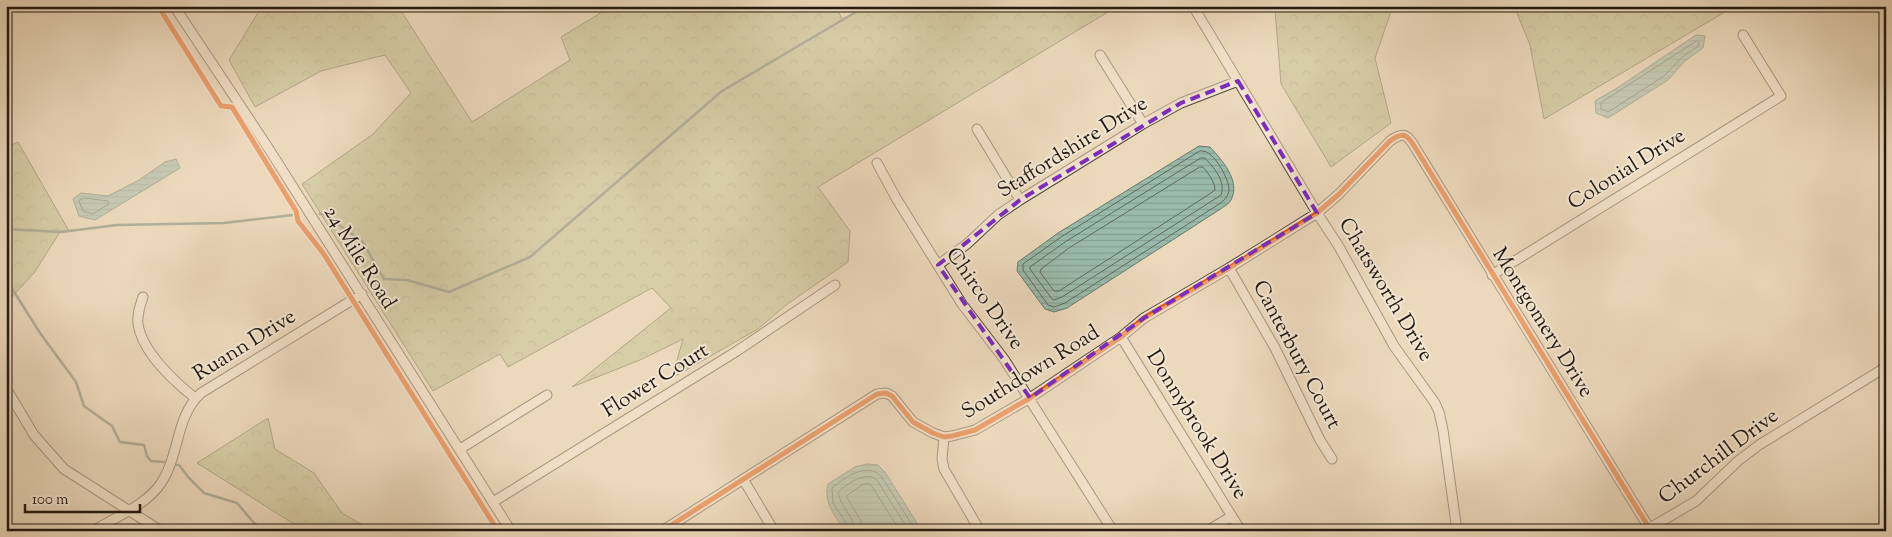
<svg xmlns="http://www.w3.org/2000/svg" width="1892" height="537" viewBox="0 0 1892 537" font-family="'Sorts Mill Goudy',serif">
<defs>
<pattern id="forest-crowns" width="20" height="18" patternUnits="userSpaceOnUse" patternTransform="scale(1.25)"><rect width="20" height="18" fill="#bcbe8e"/><path d="M2 6a3 3 0 1 1 6 0M12 15a3 3 0 1 1 6 0" fill="none" stroke="#a1a379"/></pattern>
<pattern id="water-rules" width="6" height="5" patternUnits="userSpaceOnUse" patternTransform="scale(1.25)"><rect width="6" height="5" fill="#9abbab"/><path d="M0 2.5h6" fill="none" stroke="#84a092"/></pattern>
</defs>
<rect width="100%" height="100%" fill="#ecd9bc"/>
<filter id="stains"><feTurbulence type="fractalNoise" baseFrequency=".004" numOctaves="4"/><feColorMatrix values="0 0 0 0 .2 0 0 0 0 .09 0 0 0 0 .02 0 0 0 .5 -.17"/></filter>
<radialGradient id="worn" r=".72"><stop offset=".6" stop-color="#630" stop-opacity="0"/><stop offset="1" stop-color="#630" stop-opacity=".3"/></radialGradient>
<path fill="url(#forest-crowns)" stroke="#6f6c4e" d="M262 6H398L472 122 570 60 561 37 612 6H835L843 20 866 6H1118L818 187 850 231 848 262 786 305 758 329 672 378 683 339 640 360 572 387 671 308 652 288 508 367 500 354 433 391 302 184 372 135 411 93 385 55 321 71 255 107 229 60Z
M1273 6H1393L1375 58 1391 123 1331 167 1281 84 1275 10Z
M1514 6H1735L1544 119 1530 45Z
M18 142 69 231 60 232 34 273 6 303V148Z
M268 418 275 449 314 473 342 513 373 531H305L197 463Z"/>
<path fill="url(#water-rules)" stroke="#6a7a6d" d="M1696 35 1705 36 1703 48 1685 61 1668 80 1608 118 1596 113 1595 101 1617 88Z
M1199 146 1210 147C1222 160 1241 181 1231 200 1229 204 1223 207 1219 210L1067 308 1054 312 1045 309 1017 271 1018 262 1058 233Z
M176 159 180 168 95 220 79 216 73 199 81 193 108 196 139 180 165 162Z
M867 464 878 465 885 472 922 531H845C835 516 823 502 828 484L855 467Z"/>
<g fill="none" stroke-linecap="round" stroke-linejoin="round">
<path stroke="#5e6a5d" stroke-width="1" d="M1697 41 1699 43 1698 46 1681 58 1664 76 1608 112 1601 109V103Z
M1200 151C1202 151 1206 151 1208 153 1217 158 1230 181 1229 191 1227 199 1222 202 1216 206L1065 303 1054 307 1048 305 1023 270V264L1061 237Z
M1201 158H1205C1214 168 1226 181 1221 195L1062 297 1054 300 1052 299 1030 269V267L1065 242Z
M1200 167H1203C1208 173 1215 182 1215 190L1208 195 1059 291H1054L1040 272 1041 269 1069 248Z
M84 198 108 201 109 204 93 214 83 211 79 201Z
M848 531V526L833 503 832 488C845 477 867 462 881 476L916 531
M855 531C854 516 840 507 838 492 847 484 866 470 877 480L909 531
M862 531 861 521 846 496 862 485 868 483 871 485 900 531"/>
<path stroke="#6a7a6d" stroke-width="2.5" d="M320 214H323L362 241 384 279 407 280 449 292 530 257 722 91 866 6
M6 229 61 232 117 225 224 223 293 215
M6 279 40 333 76 382 84 406 112 426 120 442 144 445 147 456 151 461 164 462
M177 465H179L189 478 204 493 237 503 255 524 264 531"/>
<g stroke="#54493a" stroke-width="11">
<path id="minor" d="M174 6 267 146 511 531
M1193 6 1317 213 1338 245 1394 346 1435 403 1439 412 1443 430 1457 531
M1100 55 1143 124
M977 129 1020 200
M877 163 896 198 962 304 1004 359 1113 531
M938 265 967 244 998 215 1020 200 1143 124 1181 103 1238 81
M1229 268 1275 348 1320 440 1332 459
M1492 275 1781 96 1743 35
M143 297C140 306 137 314 138 324 142 352 175 382 195 398
M1121 337 1241 531
M6 388 34 435 64 469 161 531
M944 437 942 459 944 469 980 531
M460 449 547 395
M743 479 774 531
M493 502 737 351 835 285
M1650 528 1696 501 1738 461 1759 445 1886 367
M93 531C114 518 148 504 161 483 180 455 175 417 201 393L362 294
M662 531 877 394 886 393 892 396 913 422 933 433 944 437 952 436 975 430 1030 398 1121 337 1144 318 1229 268 1317 213 1339 194 1390 141C1405 130 1408 136 1416 149L1651 531
M1207 531 1232 516"/>
</g>
<use href="#minor" stroke="#f3e6d3" stroke-width="9"/>
<g stroke="#f3e6d3" stroke-width="8">
<path id="cycleway" d="M158 6 221 106 232 107 296 211 298 221 323 253 498 531
M662 531 877 394 886 393 892 396 913 422 933 433 944 437 952 436 975 430 1030 398 1121 337 1144 318 1229 268 1317 213 1339 194 1390 141C1405 130 1408 136 1416 149L1651 531"/>
</g>
<use href="#cycleway" stroke="#e8590c" stroke-width="5"/>
</g>
<path d="M0 0H1892V537H0ZM1238 81 1317 213 1144 318 1030 398 938 265 1020 200 1181 103Z" fill="#ecd9bc" fill-opacity=".55" fill-rule="evenodd"/>
<path fill="none" stroke="#7b2cbf" stroke-width="4" stroke-dasharray="10 6" stroke-linejoin="round" d="M1238 81 1317 213 1144 318 1030 398 938 265 1020 200 1181 103Z"/>
<g text-anchor="middle" dominant-baseline="central" stroke-width="4" stroke-linejoin="round" paint-order="stroke">
<g font-size="21" fill="#22190f" stroke="#f3e6d3">
<text transform="translate(1073 148) rotate(-32)">Staffordshire Drive</text>
<text transform="translate(1627 170) rotate(-32)">Colonial Drive</text>
<text transform="translate(359 258) rotate(58)">24 Mile Road</text>
<text transform="translate(1385 290) rotate(59)">Chatsworth Drive</text>
<text transform="translate(984 299) rotate(55)">Chirco Drive</text>
<text transform="translate(1542 323) rotate(58)">Montgomery Drive</text>
<text transform="translate(245 346) rotate(-32)">Ruann Drive</text>
<text transform="translate(1296 355) rotate(62)">Canterbury Court</text>
<text transform="translate(1031 373) rotate(-32)">Southdown Road</text>
<text transform="translate(656 381) rotate(-32)">Flower Court</text>
<text transform="translate(1196 425) rotate(58)">Donnybrook Drive</text>
<text transform="translate(1719 457) rotate(-37)">Churchill Drive</text>
</g>
</g>
<rect width="1892" height="537" fill="none" stroke="#ecd9bc" stroke-width="25"/>
<rect x="8" y="8" width="1877" height="522" fill="none" stroke="#22190f" stroke-width="2.5"/>
<rect x="12" y="12" width="1867" height="512" fill="none" stroke="#22190f"/>
<path d="M25 504v8h115v-8" fill="none" stroke="#22190f" stroke-width="2.5"/>
<text x="32" y="504" font-size="15" fill="#22190f" stroke="#f3e6d3" stroke-width="4" paint-order="stroke">100 m</text>
<rect width="100%" height="100%" filter="url(#stains)"/>
<rect width="100%" height="100%" fill="url(#worn)"/>
</svg>
